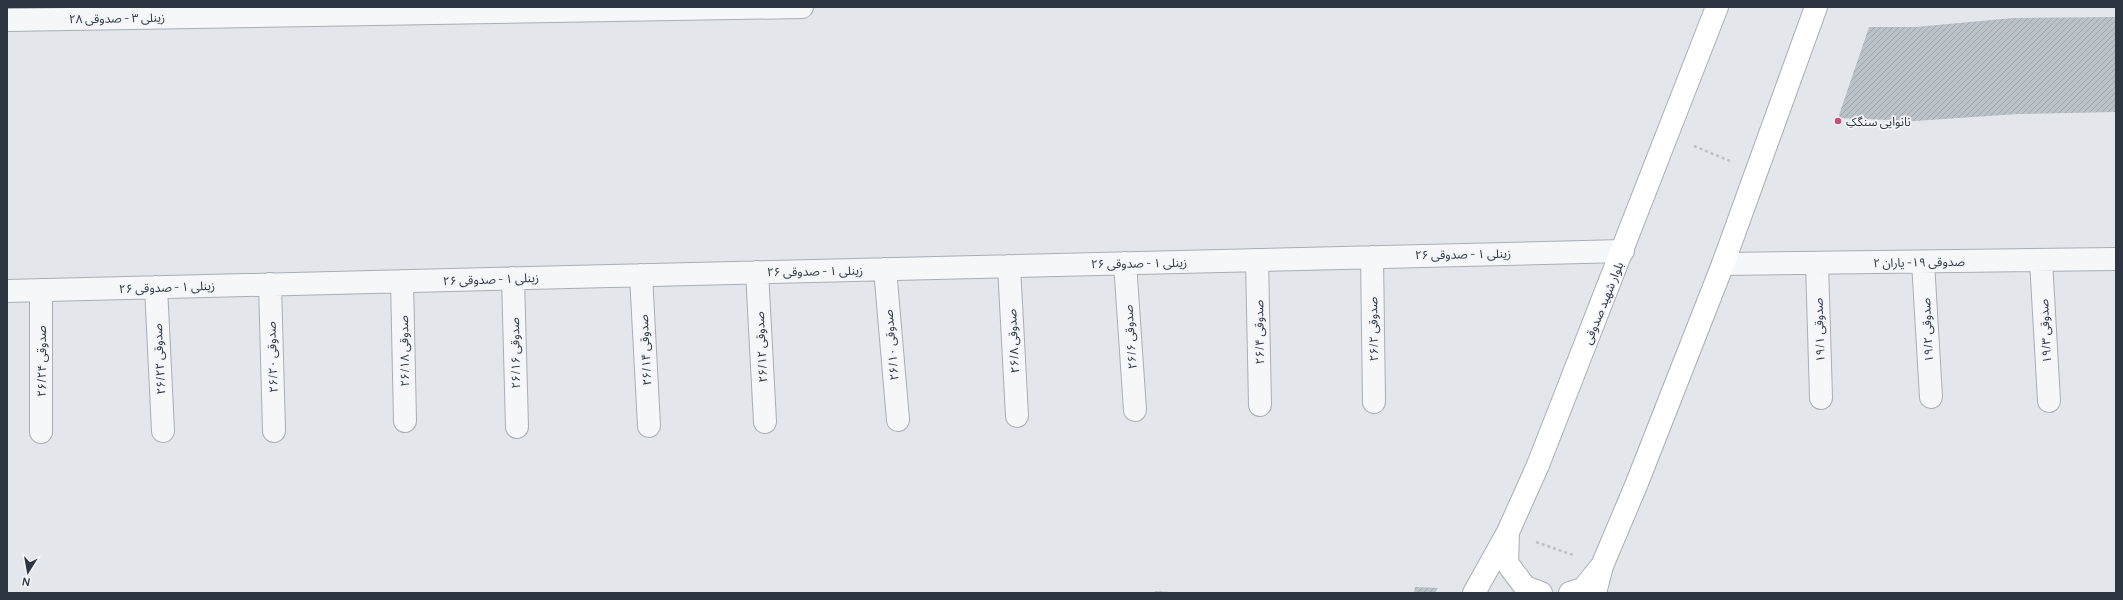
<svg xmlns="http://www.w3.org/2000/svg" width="2123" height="600" viewBox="0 0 2123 600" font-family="Manrope,'Noto Sans Arabic',sans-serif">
<defs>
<pattern id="building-hatch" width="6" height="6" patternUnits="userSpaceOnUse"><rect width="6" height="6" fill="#bac1c7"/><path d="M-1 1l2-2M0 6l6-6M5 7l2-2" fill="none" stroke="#a0a6ac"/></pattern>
</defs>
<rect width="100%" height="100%" fill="#e3e7eb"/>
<path fill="url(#building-hatch)" d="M2116 17V112L2018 114 1915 121 1838 118 1869 27H1916L2013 18Z
M1415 587 1438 588 1435 593H1414Z
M1155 591 1170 592V593H1155Z"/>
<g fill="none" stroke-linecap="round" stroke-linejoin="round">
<g stroke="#a8aeb5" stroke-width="24">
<path id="minor" d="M7 20 802 7
M1372 257 1374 402
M1257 260 1260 405
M2041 260 2049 401
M1923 262 1931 397
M1125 263 1135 410
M1817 263 1821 398
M1723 264 2116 259
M1009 266 1017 416
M885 269 898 420
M757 272 765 422
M641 275 649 426
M513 278 517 427
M402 281 405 421
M270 284 274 431
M156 287 163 431
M7 291 1623 251
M41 432V290"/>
</g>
<g stroke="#a8aeb5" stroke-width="24">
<path id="secondary" d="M1508 534 1507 563 1525 587 1541 593
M1474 593 1508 532 1538 465 1717 7
M1570 593 1583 589 1600 568
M1595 593 1602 566 1637 483 1723 264 1816 7"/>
</g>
<path stroke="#bdc1c6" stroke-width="2.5" stroke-dasharray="3 3" stroke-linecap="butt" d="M1694 146 1730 161
M1536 542 1573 555"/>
<use href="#minor" stroke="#f6f7f9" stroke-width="22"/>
<use href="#secondary" stroke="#fff" stroke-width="22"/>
</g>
<circle fill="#cb4d6f" stroke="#f3f5f8" stroke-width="1.5" cx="1838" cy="121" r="4"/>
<g text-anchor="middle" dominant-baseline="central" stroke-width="3.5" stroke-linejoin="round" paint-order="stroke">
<g font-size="12" fill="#2b3642" stroke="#f3f5f8">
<text transform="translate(117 18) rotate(-1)">زینلی ۳ - صدوقی ۲۸</text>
<text transform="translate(1463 254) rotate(-1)">زینلی ۱ - صدوقی ۲۶</text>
<text transform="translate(1919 262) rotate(-1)">صدوقی ۱۹- یاران ۲</text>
<text transform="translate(1139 263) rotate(-1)">زینلی ۱ - صدوقی ۲۶</text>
<text transform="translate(815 271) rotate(-1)">زینلی ۱ - صدوقی ۲۶</text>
<text transform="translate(491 279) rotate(-2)">زینلی ۱ - صدوقی ۲۶</text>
<text transform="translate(167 287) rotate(-2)">زینلی ۱ - صدوقی ۲۶</text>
<text transform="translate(1603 303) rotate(-68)">بلوار شهید صدوقی</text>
<text transform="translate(1373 329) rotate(-91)">صدوقی ۲۶/۲</text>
<text transform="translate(1819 330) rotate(-92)">صدوقی ۱۹/۱</text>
<text transform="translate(1927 330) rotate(-93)">صدوقی ۱۹/۲</text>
<text transform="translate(2045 331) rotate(-93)">صدوقی ۱۹/۳</text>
<text transform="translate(1259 332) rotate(-91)">صدوقی ۲۶/۴</text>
<text transform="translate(1130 337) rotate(-94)">صدوقی ۲۶/۶</text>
<text transform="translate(1013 341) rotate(-93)">صدوقی ۲۶/۸</text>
<text transform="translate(891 345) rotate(-95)">صدوقی ۲۶/۱۰</text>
<text transform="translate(761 347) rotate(-93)">صدوقی ۲۶/۱۲</text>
<text transform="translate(645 350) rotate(-93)">صدوقی ۲۶/۱۴</text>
<text transform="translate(404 351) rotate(-91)">صدوقی ۲۶/۱۸</text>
<text transform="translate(515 353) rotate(-91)">صدوقی ۲۶/۱۶</text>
<text transform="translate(272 357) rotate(-92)">صدوقی ۲۶/۲۰</text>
<text transform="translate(159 359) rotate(-93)">صدوقی ۲۶/۲۲</text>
<text transform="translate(41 361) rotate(-90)">صدوقی ۲۶/۲۴</text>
</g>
<g font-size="12" fill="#2b3642" stroke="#f3f5f8" text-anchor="start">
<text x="1846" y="121">نانوایی سنگکِ</text>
</g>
</g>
<rect width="2123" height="600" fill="none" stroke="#2b3642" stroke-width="16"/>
<g transform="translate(28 572) rotate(191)" stroke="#f3f5f8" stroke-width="3" paint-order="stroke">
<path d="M0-3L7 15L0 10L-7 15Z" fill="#2b3642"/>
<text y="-6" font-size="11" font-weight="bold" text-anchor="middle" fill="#2b3642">N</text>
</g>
</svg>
